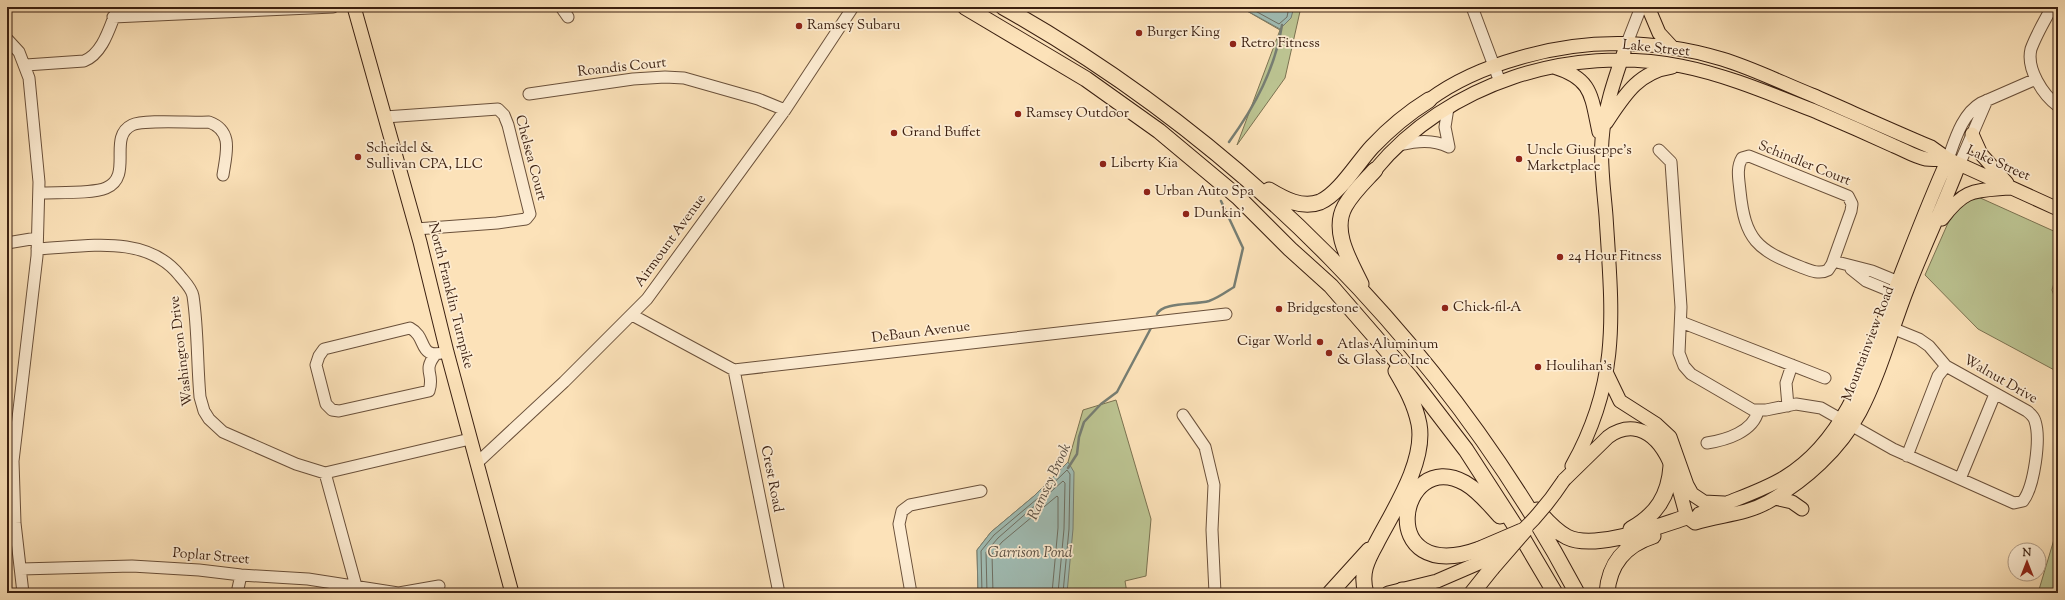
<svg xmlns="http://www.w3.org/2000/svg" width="2065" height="600" viewBox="0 0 2065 600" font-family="'Sorts Mill Goudy',serif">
<rect width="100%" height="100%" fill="#fce2b9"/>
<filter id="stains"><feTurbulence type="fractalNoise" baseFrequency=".005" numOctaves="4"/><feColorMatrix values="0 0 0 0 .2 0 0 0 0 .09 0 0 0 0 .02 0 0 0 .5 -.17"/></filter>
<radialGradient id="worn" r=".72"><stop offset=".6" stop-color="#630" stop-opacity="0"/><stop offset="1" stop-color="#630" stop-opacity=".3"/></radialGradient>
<path fill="#bcc492" stroke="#7b7251" d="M1240 7H1301L1285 78 1237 145 1280 30Z
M1976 196 2058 233V269L2052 290 2058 307V372L1978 329 1925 275 1952 214Z
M1116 400 1151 519 1146 576 1125 581 1127 593H978L977 550 991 532 1034 496 1068 462 1083 410Z
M2058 526V593H2038Z"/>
<path fill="#a0bdb5" stroke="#777e73" d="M1240 7H1294L1291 18 1280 29Z
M1068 462 1074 472 1073 529 1067 593H978L977 550 991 532 1034 496Z"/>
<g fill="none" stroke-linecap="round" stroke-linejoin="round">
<path stroke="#6d6e62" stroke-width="1" d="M1248 7 1279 24 1287 17 1289 7
M982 593 981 551 994 535 1037 499 1067 470 1070 474 1069 529 1063 593
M987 593 986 552 998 538 1063 481 1065 483 1064 529 1058 593
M993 593 992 554 1002 542 1057 496 1058 497V528L1052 593"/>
<path stroke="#777e73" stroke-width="2.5" d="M1229 142C1255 106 1275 69 1282 25
M1157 314C1162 302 1195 305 1209 301 1218 298 1226 292 1234 287L1243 248 1221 201
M1068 468 1077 454 1079 437 1084 422 1101 404 1117 392 1151 328"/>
<g stroke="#6a503a" stroke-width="13">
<path id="minor" d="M561 7 568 17
M1472 7 1500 82
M2052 7C2045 20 2036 35 2031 49 2026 69 2043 95 2058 106
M113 17 333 7
M7 39 19 52 29 78 39 182 37 256 13 461 15 523 23 593
M1627 43 1641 7
M26 65 84 61C104 53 110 25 118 7
M529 94 633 79 665 77 684 78 758 99 785 110
M1448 108 1445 127 1449 147
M385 117 498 109 504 115 508 125 530 214 526 219 497 223 416 229
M1399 145C1417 141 1432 139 1449 147
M1659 150 1671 162 1681 307 1679 353 1684 366 1691 374 1753 410H1766L1796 404 1821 408 1893 449 2014 503 2023 501C2034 487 2041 439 2035 421 2034 417 2031 414 2027 411L1946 366 1929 346 1919 339 1887 326
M1749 156 1848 196 1852 204 1851 211 1832 264 1828 270C1819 275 1809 270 1801 267 1757 250 1745 240 1740 191 1739 180 1736 168 1742 158Z
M1948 159C1955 140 1962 114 1981 103L2036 79
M1959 165 1987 100
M39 193C56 192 92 194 106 188 134 176 107 137 132 125 144 119 193 123 209 122 234 131 226 154 223 175
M7 243 37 238
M37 249C85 247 146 233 180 276 185 282 192 289 193 296 198 329 197 364 200 397L204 411 209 419 223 432 296 464 325 473 470 439
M1833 261 1872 271 1906 285
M1851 269 1866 281 1900 295
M632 315 734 370 1226 314
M1681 322 1825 378
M435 355C422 372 435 373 429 391L339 411 332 410 326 404 316 365 319 356 324 349 410 328C429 338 416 360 447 352
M734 370 779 593
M1788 406 1786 383 1792 365
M1183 415 1205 447 1214 485 1212 530 1215 593
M1707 443C1726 440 1753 432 1758 411
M1907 456 1938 376 1946 366
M478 462 564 382 647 299 785 110 853 7
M325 473 356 586 355 592
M1960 479 1995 394
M21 569 132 566 199 570 241 575 308 579 398 593
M237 593 241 575
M399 593 439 586
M911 593 899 524 902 511 910 505 981 491"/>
</g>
<g stroke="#3a1f10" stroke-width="15">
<path id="major" d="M354 7 420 242 447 352 512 593
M1648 7 1659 33 1672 47
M1554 67C1593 79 1591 96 1599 132
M1429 100C1456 80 1487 67 1519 58 1585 38 1656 39 1722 59 1752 68 1782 83 1812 95 1851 112 1891 130 1931 147L1948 159 2058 209
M1606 123C1624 96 1638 72 1672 67
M1972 134 1981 154 2007 183
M1375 170C1447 83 1571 44 1681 66 1727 75 1773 95 1817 112 1843 123 1868 134 1894 146 1904 150 1915 157 1926 159 1933 160 1941 159 1948 159
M1942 219C1965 188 1974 191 2010 188
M1607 374 1620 401 1656 424 1670 437 1687 485 1692 494 1704 502 1724 503
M1572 466C1621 379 1612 312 1606 216 1604 191 1600 165 1602 140 1604 110 1614 81 1624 52
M1564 480 1608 437C1616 431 1625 428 1634 429 1670 434 1678 489 1687 517L1695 523C1720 515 1745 515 1768 502 1805 481 1840 450 1860 412 1880 374 1891 331 1907 290 1923 248 1943 207 1959 165
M1775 498 1792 502 1802 509
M1699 514C1709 511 1717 506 1727 503 1747 495 1767 488 1785 477 1845 440 1866 371 1888 308 1907 258 1926 208 1948 159
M1388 593 1437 581 1488 559"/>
</g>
<g stroke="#3a1f10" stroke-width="17">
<path id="highway" d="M965 7 1086 79 1159 131 1238 197 1290 249 1331 286 1410 377 1466 450 1519 532 1555 593
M1003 7C1244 143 1447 348 1577 593
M1269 190C1284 199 1302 209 1320 202 1339 194 1358 162 1372 147 1389 129 1408 113 1429 100
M1361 284C1350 261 1331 231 1345 206 1353 192 1365 181 1375 170
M1537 510C1546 520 1555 531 1567 537 1595 551 1658 526 1687 517
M1631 529C1656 515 1669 496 1671 466
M1480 549C1373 588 1398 446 1465 483 1479 491 1489 504 1500 516
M1402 590 1410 593
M1330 593 1369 550
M1366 593C1360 574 1367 560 1376 544 1393 511 1426 462 1419 424 1415 404 1406 388 1396 371
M1472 593 1492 568
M1607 593C1609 564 1625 545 1653 536"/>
</g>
<use href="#minor" stroke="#fdecd2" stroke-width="11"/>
<use href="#major" stroke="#fce2b9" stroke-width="13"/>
<use href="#highway" stroke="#fce2b9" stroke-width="15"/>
<g stroke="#3a1f10" stroke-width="15" stroke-linecap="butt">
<path id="major-bridge" d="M1488 559C1520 537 1543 512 1564 480"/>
</g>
<g stroke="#3a1f10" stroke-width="17" stroke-linecap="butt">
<path id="highway-bridge" d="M1480 549 1522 531
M1492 568 1525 530"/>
</g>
<use href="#major-bridge" stroke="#fce2b9" stroke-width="13"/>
<use href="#highway-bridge" stroke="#fce2b9" stroke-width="15"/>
</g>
<g fill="#8f2418" stroke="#fdecd2" stroke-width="1.5">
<circle cx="799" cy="26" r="4"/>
<circle cx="1139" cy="33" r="4"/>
<circle cx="1233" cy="44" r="4"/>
<circle cx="1018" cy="114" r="4"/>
<circle cx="894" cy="133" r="4"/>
<circle cx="358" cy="157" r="4"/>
<circle cx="1519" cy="159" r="4"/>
<circle cx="1103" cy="164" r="4"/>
<circle cx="1147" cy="192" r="4"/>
<circle cx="1186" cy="214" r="4"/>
<circle cx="1560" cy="257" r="4"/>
<circle cx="1445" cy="308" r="4"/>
<circle cx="1279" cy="309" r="4"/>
<circle cx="1320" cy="342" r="4"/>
<circle cx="1329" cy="353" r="4"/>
<circle cx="1538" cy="367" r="4"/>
</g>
<g text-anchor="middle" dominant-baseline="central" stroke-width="3.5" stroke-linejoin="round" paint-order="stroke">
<g font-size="14" fill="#3a1f10" stroke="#fdecd2" text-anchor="start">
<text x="807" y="26">Ramsey Subaru</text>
<text x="1147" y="33">Burger King</text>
<text x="1241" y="44">Retro Fitness</text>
<text x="1026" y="114">Ramsey Outdoor</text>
<text x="902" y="133">Grand Buffet</text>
<text x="366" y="149">Scheidel &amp;<tspan x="366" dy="16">Sullivan CPA, LLC</tspan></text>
<text x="1527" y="151">Uncle Giuseppe's<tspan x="1527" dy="16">Marketplace</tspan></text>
<text x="1111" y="164">Liberty Kia</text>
<text x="1155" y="192">Urban Auto Spa</text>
<text x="1194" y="214">Dunkin'</text>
<text x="1568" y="257">24 Hour Fitness</text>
<text x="1453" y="308">Chick-fil-A</text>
<text x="1287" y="309">Bridgestone</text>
<text x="1312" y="342" text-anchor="end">Cigar World</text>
<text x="1337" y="345">Atlas Aluminum<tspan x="1337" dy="16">&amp; Glass Co Inc</tspan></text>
<text x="1546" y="367">Houlihan's</text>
</g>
<g font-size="14" fill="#3a1f10" stroke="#fdecd2">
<text transform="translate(1656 49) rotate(6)">Lake Street</text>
<text transform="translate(622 68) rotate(-6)">Roandis Court</text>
<text transform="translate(530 158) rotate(75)">Chelsea Court</text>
<text transform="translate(1804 164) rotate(22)">Schindler Court</text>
<text transform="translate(1998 164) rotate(24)">Lake Street</text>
<text transform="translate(671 241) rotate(-54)">Airmount Avenue</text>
<text transform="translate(450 296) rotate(76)">North Franklin Turnpike</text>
<text transform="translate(921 333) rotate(-7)">DeBaun Avenue</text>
<text transform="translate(1869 344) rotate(-69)">Mountainview Road</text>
<text transform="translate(182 351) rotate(-97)">Washington Drive</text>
<text transform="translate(2000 380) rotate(30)">Walnut Drive</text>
<text transform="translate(771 479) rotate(79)">Crest Road</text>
<text transform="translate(211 557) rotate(5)">Poplar Street</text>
</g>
<g font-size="15" font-style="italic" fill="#594e42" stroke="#fdecd2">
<text transform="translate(1050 482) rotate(-65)">Ramsey Brook</text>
<text x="1030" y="553">Garrison Pond</text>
</g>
</g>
<rect width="2065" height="600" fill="none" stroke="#fce2b9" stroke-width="24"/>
<rect x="8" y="8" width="2049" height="584" fill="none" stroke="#3a1f10" stroke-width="2"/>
<rect x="12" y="12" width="2041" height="576" fill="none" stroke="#3a1f10"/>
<g transform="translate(2027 562)"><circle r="19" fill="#fdecd2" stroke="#af9a84"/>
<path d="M0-3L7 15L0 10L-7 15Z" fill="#8f2418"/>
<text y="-6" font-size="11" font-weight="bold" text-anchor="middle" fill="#3a1f10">N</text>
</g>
<rect width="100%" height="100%" filter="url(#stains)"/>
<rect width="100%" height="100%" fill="url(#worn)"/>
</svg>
